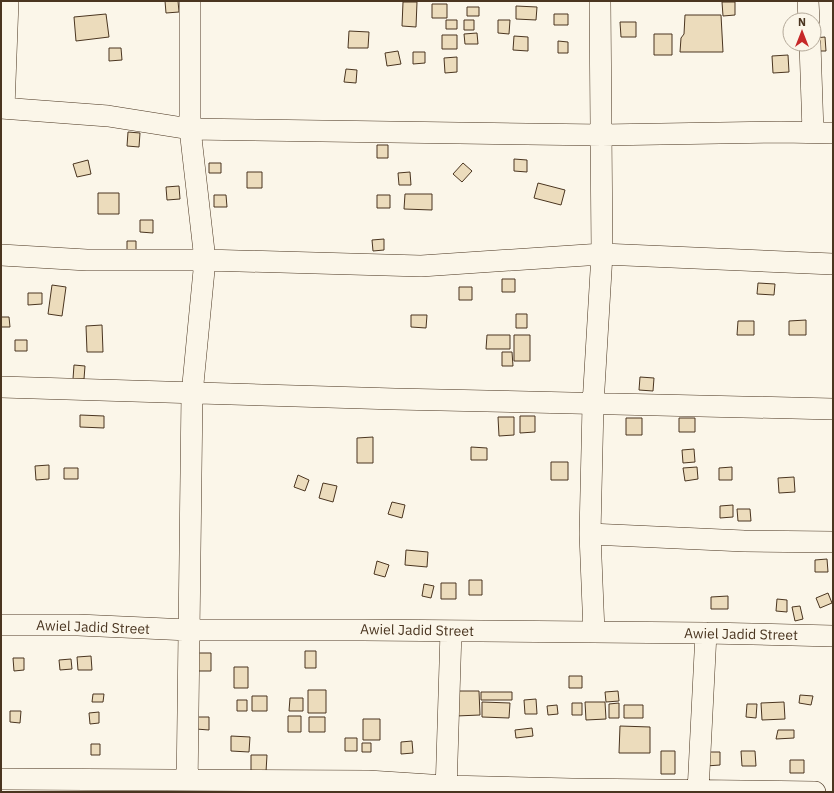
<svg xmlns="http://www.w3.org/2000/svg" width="834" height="793" viewBox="0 0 834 793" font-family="'IBM Plex Sans',sans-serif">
<rect width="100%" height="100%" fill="#fbf6e9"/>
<path fill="#ecdcbc" stroke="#4a3520" d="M165 1H178L179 12 166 13Z
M403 2H417L416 27 402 26Z
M722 2H735V15L723 16Z
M432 4H447V18H432Z
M516 6 537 7 536 20 516 19Z
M467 7H479V16H467Z
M106 14 109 37 76 41 74 17Z
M554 14H568V25H554Z
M685 15H721L723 52H680L681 38 684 34Z
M446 20H457V29H446Z
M464 20H474V30H464Z
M498 20H510L509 34 498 33Z
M620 22H636V37H621Z
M349 31 369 32 368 48H348Z
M477 33 478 44H465L464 34Z
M654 34H672V55H654Z
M442 35H457V49H442Z
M514 36 528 37V51L513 50Z
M825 37 826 51H814V38Z
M558 41 568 42V53H558Z
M109 48H121L122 60 109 61Z
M398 51 401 64 387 66 385 53Z
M413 52H425V63L413 64Z
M788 55 789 72 773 73 772 56Z
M457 57V72L445 73 444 58Z
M346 69 357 70 356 83 344 82Z
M128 132 140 133 139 147 127 146Z
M377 145H388V158H377Z
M514 159 527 160V172L514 171Z
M88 160 91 174 77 177 73 164Z
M209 163H221V173H209Z
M463 163 472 171 462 182 453 174Z
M247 172H262V188H247Z
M410 172 411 185H399L398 173Z
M538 183 565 190 561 205 534 198Z
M179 186 180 199 167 200 166 187Z
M98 193H119V214H98Z
M405 194H432V210L404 209Z
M214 195H226L227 207H214Z
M377 195H390V208H377Z
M140 220H153V233L140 232Z
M384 239V250L373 251 372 240Z
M127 241H136V252H127Z
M502 279H515V292H502Z
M758 283 775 284 774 295 757 294Z
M52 285 66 287 62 316 48 314Z
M459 287H472V300H459Z
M28 293H42V304L28 305Z
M516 314H527V328H516Z
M411 315H427L426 328 411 327Z
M1 317H9L10 327H1Z
M806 320V335H789V321Z
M738 321H754V335H737Z
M102 325 103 352H87L86 326Z
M487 335H510V349H486Z
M514 335H530V361H514Z
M15 340H27V351H15Z
M502 352H512L513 366H502Z
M74 365 85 366 84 379H73Z
M640 377 654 378 653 391 639 390Z
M80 415 104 416V428L80 427Z
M520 416H535V432L520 433Z
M498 417H514V435L499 436Z
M626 418H642V435H626Z
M679 418H695V432H679Z
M373 437V463H357V438Z
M471 447 487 448V460H471Z
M694 449 695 462 683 463 682 450Z
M551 462H568V480H551Z
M49 465V479L36 480 35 466Z
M697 467 698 479 685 481 683 468Z
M732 467V480H719V468Z
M64 468H78V479H64Z
M298 475 309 480 305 491 294 487Z
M794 477 795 492 779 493 778 478Z
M323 483 337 486 333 502 319 498Z
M392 502 405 505 402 518 388 514Z
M733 505V517L720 518V506Z
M737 509H750L751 521H738Z
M406 550 428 552 427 567 405 565Z
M827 559 828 572H815V560Z
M377 561 389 565 385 577 374 574Z
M469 580H482V595H469Z
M441 583H456V599H441Z
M424 584 434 586 431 598 422 596Z
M828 593 832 603 820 608 816 598Z
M728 596V609H711V597Z
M777 599 787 600V612L776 611Z
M800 606 803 619 795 621 792 607Z
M305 651H316V668H305Z
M191 653H211V671H191Z
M91 656 92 670H78L77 657Z
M13 658H24V670L14 671Z
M71 659 72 669 60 670 59 660Z
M234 667H248V688H234Z
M569 676H582V688H569Z
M308 690H326V713H308Z
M455 691H479L480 715 456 716Z
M618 691 619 701 606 702 605 692Z
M481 692H512V700H481Z
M93 694H104L103 702H92Z
M800 695 813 696 811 705 799 703Z
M252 696H267V711H252Z
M290 698H303V711H289Z
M536 699 537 714H525L524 700Z
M237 700H247V711H237Z
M482 702 510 703 509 718 482 717Z
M585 702H605L606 719 586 720Z
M784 702 785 719 762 720 761 703Z
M572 703H582V715H572Z
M619 703V718H609V704Z
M747 704H757L756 718 746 717Z
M557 705 558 714 548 715 547 706Z
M624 705H643V718H624Z
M10 711H21L20 723 10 722Z
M99 712V723L90 724 89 713Z
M288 716H301V732H288Z
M196 717H209V730L196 729Z
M309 717H325V732H309Z
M363 719H380V740H363Z
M620 726 650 727V753H619Z
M532 728 533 736 516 738 515 730Z
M778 730H794V738L776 739Z
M231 736 250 737 249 752 231 751Z
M345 738H357V751H345Z
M412 741 413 753 401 754V742Z
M362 743H371V752H362Z
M91 744H100V755H91Z
M661 751H675V774H661Z
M741 751H755L756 766H742Z
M706 752H720V765L706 766Z
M251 755H267L266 772H251Z
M790 760H804V773H790Z"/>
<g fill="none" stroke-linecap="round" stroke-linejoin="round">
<g stroke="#4a3520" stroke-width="22">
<path id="minor" d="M808 1 809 20
M810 44 813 132
M1 108 108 116 190 129 602 135 781 132 833 133
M4 108 8 1
M1 255 87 260H205L421 266 602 254 833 264
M1 387C278 396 556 404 833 409
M590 534 744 541 833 542
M1 625H78L189 630H363L706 633 833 636
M594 632 590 534 593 405 602 254 600 1
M1 779 368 781 446 786 572 789 815 792
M187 792 192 394 205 260 190 129V1
M446 792 451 631
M698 792 706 633"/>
</g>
<use href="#minor" stroke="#fbf6e9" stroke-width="21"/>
</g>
<g text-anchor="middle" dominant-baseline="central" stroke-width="3" stroke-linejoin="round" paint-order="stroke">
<g font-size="14" fill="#4a3520" stroke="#fbf6e9">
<text transform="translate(93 627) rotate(2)">Awiel Jadid Street</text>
<text transform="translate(417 630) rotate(1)">Awiel Jadid Street</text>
<text transform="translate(741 634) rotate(1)">Awiel Jadid Street</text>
</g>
</g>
<rect width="834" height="793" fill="none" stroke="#4a3520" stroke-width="4"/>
<g transform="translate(802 32)"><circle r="19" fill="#fbf6e9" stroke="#b4a999"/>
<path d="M0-3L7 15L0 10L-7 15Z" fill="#c62828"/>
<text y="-6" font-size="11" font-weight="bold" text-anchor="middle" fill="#4a3520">N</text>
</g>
</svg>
